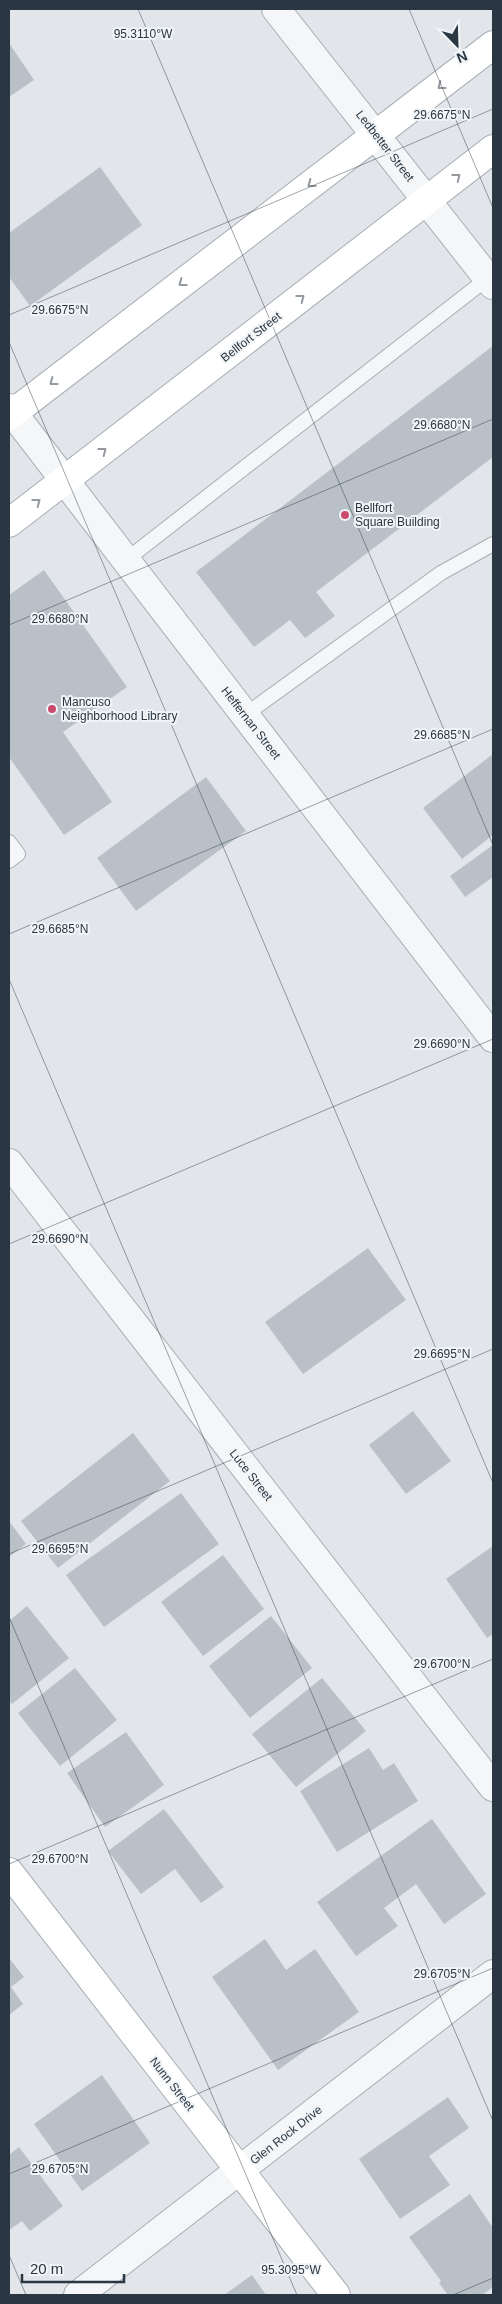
<svg xmlns="http://www.w3.org/2000/svg" width="502" height="2304" viewBox="0 0 502 2304" font-family="Helvetica,sans-serif">
<rect width="100%" height="100%" fill="#e2e6ea"/>
<path fill="#b9c0c7" d="M9 43 34 80 9 97Z
M100 167 142 225 30 306 9 277V233Z
M493 346V457L316 592 335 616 305 638 290 620 254 647 196 572Z
M44 570 127 687 63 732 112 802 64 835 9 757V595Z
M493 754V835L462 859 423 808Z
M206 777 246 831 136 911 97 858Z
M493 845V877L465 897 450 876Z
M368 1248 406 1300 303 1374 265 1322Z
M413 1411 451 1461 406 1494 369 1445Z
M133 1433 170 1481 58 1568 21 1521Z
M181 1493 219 1544 104 1627 66 1575Z
M9 1521 26 1544 9 1557Z
M493 1546V1634L487 1638 446 1579Z
M223 1555 264 1609 203 1656 161 1602Z
M27 1606 69 1658 12 1704 9 1700V1621Z
M271 1616 312 1668 250 1718 209 1666Z
M75 1668 117 1720 60 1766 18 1713Z
M322 1678 366 1731 296 1787 252 1734Z
M126 1732 164 1785 105 1827 67 1773Z
M369 1748 383 1770 394 1763 418 1801 337 1852 300 1791Z
M164 1809 224 1887 201 1903 175 1869 141 1894 108 1851Z
M432 1819 486 1894 444 1924 416 1884 384 1908 398 1926 356 1956 317 1902Z
M265 1939 286 1970 315 1949 359 2012 278 2070 212 1977Z
M9 1958 24 1977 11 1987 23 2004 9 2015Z
M102 2075 150 2143 82 2191 34 2124Z
M448 2097 469 2128 429 2156 450 2185 400 2219 359 2159Z
M19 2147 63 2206 30 2231 22 2221 9 2230V2155Z
M470 2194 493 2228V2287L482 2295H448L439 2283 441 2281 409 2237Z
M252 2275 266 2295H224Z"/>
<g fill="none" stroke-linecap="round" stroke-linejoin="round">
<g stroke="#a7aeb4" stroke-width="16">
<path id="lane" d="M126 560 488 278
M245 715 441 573 493 544
M9 842 18 854 9 861"/>
</g>
<g stroke="#a7aeb4" stroke-width="30">
<path id="street" d="M276 9 493 285
M9 408 493 1038
M9 1163 493 1787
M78 2295 493 1974"/>
</g>
<g stroke="#a7aeb4" stroke-width="30">
<path id="secondary" d="M9 416 493 45
M9 523 493 149
M9 1872 336 2295"/>
</g>
<use href="#lane" stroke="#f5f6f8" stroke-width="14"/>
<use href="#street" stroke="#f5f6f8" stroke-width="28"/>
<use href="#secondary" stroke="#fff" stroke-width="28"/>
</g>
<defs><path id="oneway-chevron" d="M-2-3.5L2.5 0L-2 3.5" fill="none" stroke-width="1.6" stroke-linecap="round" stroke-linejoin="round" transform="scale(1.25)"/></defs>
<g stroke="#949aa0">
<use href="#oneway-chevron" transform="translate(441 86) rotate(143)"/>
<use href="#oneway-chevron" transform="translate(457 177) rotate(-38)"/>
<use href="#oneway-chevron" transform="translate(311 184) rotate(143)"/>
<use href="#oneway-chevron" transform="translate(182 283) rotate(143)"/>
<use href="#oneway-chevron" transform="translate(301 298) rotate(-38)"/>
<use href="#oneway-chevron" transform="translate(53 382) rotate(143)"/>
<use href="#oneway-chevron" transform="translate(103 451) rotate(-38)"/>
<use href="#oneway-chevron" transform="translate(37 502) rotate(-37)"/>
</g>
<path fill="none" stroke="#2a3641" stroke-width="1" stroke-opacity="0.45" d="M138 9 493 845M409 9 493 208M9 315 493 109M9 342 493 1483M9 625 493 419M9 934 493 729M9 979 493 2121M9 1244 493 1039M9 1554 493 1349M9 1617 297 2295M9 1864 493 1659M9 2174 493 1968M9 2255 26 2295M453 2295 493 2278"/>
<g fill="#cb4b6f" stroke="#f1f5f7" stroke-width="2">
<circle cx="345" cy="515" r="5"/>
<circle cx="52" cy="709" r="5"/>
</g>
<g text-anchor="middle" dominant-baseline="central" stroke-width="4" stroke-linejoin="round" paint-order="stroke">
<g font-size="12" fill="#2a3641" stroke="#f1f5f7">
<text transform="translate(385 146) rotate(52)">Ledbetter Street</text>
<text transform="translate(251 337) rotate(-38)">Bellfort Street</text>
<text transform="translate(251 723) rotate(52)">Heffernan Street</text>
<text transform="translate(251 1475) rotate(52)">Luce Street</text>
<text transform="translate(172 2084) rotate(52)">Nunn Street</text>
<text transform="translate(286 2135) rotate(-38)">Glen Rock Drive</text>
</g>
<g font-size="12" fill="#2a3641" stroke="#f1f5f7" text-anchor="start">
<text x="355" y="508">Bellfort<tspan x="355" dy="14">Square Building</tspan></text>
<text x="62" y="702">Mancuso<tspan x="62" dy="14">Neighborhood Library</tspan></text>
</g>
</g>
<g font-size="12" text-anchor="middle" fill="#2a3641" stroke="#f1f5f7" stroke-width="4" stroke-linejoin="round" paint-order="stroke">
<text x="143" y="38">95.3110°W</text>
<text x="442" y="119">29.6675°N</text>
<text x="60" y="314">29.6675°N</text>
<text x="442" y="429">29.6680°N</text>
<text x="60" y="623">29.6680°N</text>
<text x="442" y="739">29.6685°N</text>
<text x="60" y="933">29.6685°N</text>
<text x="442" y="1048">29.6690°N</text>
<text x="60" y="1243">29.6690°N</text>
<text x="442" y="1358">29.6695°N</text>
<text x="60" y="1553">29.6695°N</text>
<text x="442" y="1668">29.6700°N</text>
<text x="60" y="1863">29.6700°N</text>
<text x="442" y="1978">29.6705°N</text>
<text x="60" y="2173">29.6705°N</text>
<text x="291" y="2274">95.3095°W</text>
</g>
<rect width="502" height="2304" fill="none" stroke="#2a3641" stroke-width="20"/>
<g transform="translate(457 45) rotate(157)" stroke="#f1f5f7" stroke-width="4" paint-order="stroke">
<path d="M0-4L9 19L0 12L-9 19Z" fill="#2a3641"/>
<text y="-8" font-size="14" font-weight="bold" text-anchor="middle" fill="#2a3641">N</text>
</g>
<path d="M22 2274v8h102v-8" fill="none" stroke="#2a3641" stroke-width="2.5"/>
<text x="30" y="2274" font-size="15" fill="#2a3641" stroke="#f1f5f7" stroke-width="4" paint-order="stroke">20 m</text>
</svg>
